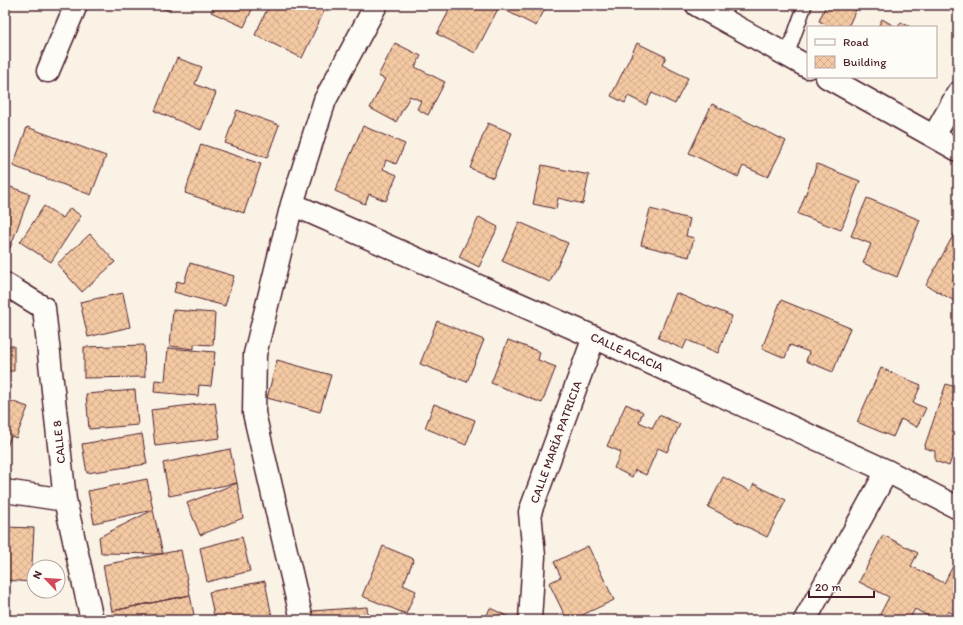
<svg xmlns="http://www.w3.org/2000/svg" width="963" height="625" viewBox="0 0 963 625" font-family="Itim,sans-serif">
<defs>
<pattern id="building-cross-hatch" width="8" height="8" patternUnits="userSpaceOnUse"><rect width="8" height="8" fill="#f4c9a3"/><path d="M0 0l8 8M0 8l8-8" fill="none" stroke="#d3ac8c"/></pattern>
</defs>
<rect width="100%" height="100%" fill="#fbf2e6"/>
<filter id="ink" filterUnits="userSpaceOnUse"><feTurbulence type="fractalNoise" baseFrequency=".025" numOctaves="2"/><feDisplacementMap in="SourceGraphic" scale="8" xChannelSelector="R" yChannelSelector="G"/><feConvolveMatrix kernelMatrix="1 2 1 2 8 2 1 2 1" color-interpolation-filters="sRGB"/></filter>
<g filter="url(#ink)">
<path fill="url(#building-cross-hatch)" stroke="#4a1f2b" d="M155 5H172L169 11Z
M215 5H254L244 27 211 12Z
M269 5H327L302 58 255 35Z
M452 5H547L536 26 499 7 475 53 437 34Z
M826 5H858L848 27H831L819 21Z
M882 19 896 27H878Z
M901 22 910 27H898Z
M395 43 421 56 415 67 445 82 428 115 417 109 421 101 410 96 396 122 370 108 385 79 378 76Z
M637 43 666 57 662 65 688 78 675 104 652 93 646 105 628 96 625 103 611 96Z
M177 58 202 67 195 84 216 93 201 130 155 111Z
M712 104 786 141 768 177 743 166 738 177 689 153Z
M237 110 279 125 267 158 225 143Z
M488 123 512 133 493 178 470 168Z
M363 126 405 144 396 164 386 160 383 169 397 175 386 201 369 194 365 204 335 191Z
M27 127 106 156 91 195 13 166Z
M201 144 261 164 244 213 185 193Z
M817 164 860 181 841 230 798 214Z
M542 165 589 175 583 204 558 198 556 209 533 204Z
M5 185 30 194 10 248 5 246Z
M867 198 920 220 897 277 863 263 871 244 851 236Z
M44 206 63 218 70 208 81 216 51 262 20 242Z
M650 209 690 219 686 236 694 238 689 257 641 245Z
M479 217 498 227 479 267 459 257Z
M519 222 568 243 550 282 502 261Z
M90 234 115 262 82 292 57 264Z
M954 234 958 236V303L926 285Z
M190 263 234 276 225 306 174 292 177 281 184 283Z
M123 293 130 327 88 337 80 302Z
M676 293 732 316 718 353 687 340 683 349 658 338Z
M781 300 850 328 833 372 806 361 809 352 790 345 785 358 762 348Z
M173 310 215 313 213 345 194 344V349L170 346Z
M437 321 484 340 467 382 420 364Z
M508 340 540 352 538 360 556 367 542 403 491 383Z
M144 345 145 377 84 378V347Z
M5 346H14V371H5Z
M168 348 215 352 211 386 199 385 198 396 154 392 155 380 165 381Z
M277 360 331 375 320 412 267 398Z
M881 368 921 385 913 403 926 408 917 427 901 419 893 437 857 422Z
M946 384 958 388V459L952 457 949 466 935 461V451L924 448Z
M135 390 138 425 89 429 86 394Z
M5 399 28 407 16 438 11 436 5 452Z
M215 402 220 438 155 446 151 410Z
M434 404 475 420 466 445 425 428Z
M626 404 643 412 639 422 652 428 659 415 680 424 667 452 658 448 646 475 635 470 632 477 614 468 621 452 607 446Z
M142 434 147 464 87 473 82 444Z
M230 449 237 483 169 496 163 463Z
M723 477 750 491 754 484 786 500 767 537 708 507Z
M147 479 153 510 94 523 88 491Z
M237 483 243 518 200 535 187 503Z
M153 510 163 554 101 553 99 537Z
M5 527 34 528 31 582 5 580Z
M883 535 918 553 911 566 944 583 953 566 958 569V614L957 616 948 611 943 620H935L915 609 909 620H877L889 597 859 582Z
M242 537 250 571 207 582 200 548Z
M383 546 414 559 403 585 416 591 406 614 362 596Z
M588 546 614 600 572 620H567L549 583 561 577 554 562Z
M181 550 190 595 112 611 103 565Z
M265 581 272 617 255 620H215L209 592Z
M190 595 195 620H114L112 611Z
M367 607 368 620H312V611Z
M490 608 515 620H485Z"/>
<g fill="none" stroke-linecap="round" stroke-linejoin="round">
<g stroke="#4a1f2b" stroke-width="16">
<path id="lane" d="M787 55 805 5"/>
</g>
<g stroke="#4a1f2b" stroke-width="25">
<path id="street" d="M48 71 76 5
M934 136 958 93
M292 204 594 337 887 471 958 508
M5 284 44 308 65 500 92 620
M5 491 65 500
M302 620 254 413 255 354 292 204 325 100 376 5
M530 620 534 556 530 512 594 337
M805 620 887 471"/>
</g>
<g stroke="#4a1f2b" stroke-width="25">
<path id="secondary" d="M697 5 808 67
M827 77 958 150"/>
</g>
<use href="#lane" stroke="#fdfcf7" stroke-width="13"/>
<use href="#street" stroke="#fdfcf7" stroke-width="22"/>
<use href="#secondary" stroke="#fdfcf7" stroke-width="22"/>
</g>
</g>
<g text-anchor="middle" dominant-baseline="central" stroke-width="3" stroke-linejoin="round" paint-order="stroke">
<g font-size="12" fill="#4a1f2b" stroke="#fdfcf7">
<text transform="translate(627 352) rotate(24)">CALLE ACACIA</text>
<text transform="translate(59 442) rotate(-96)">CALLE 8</text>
<text transform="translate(556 442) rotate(-70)">CALLE MARÍA PATRICIA</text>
</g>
</g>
<rect width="963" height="625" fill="none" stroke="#fdfcf7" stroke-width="20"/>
<rect x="10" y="10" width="943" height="605" fill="none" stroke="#4a1f2b" stroke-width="1.5" filter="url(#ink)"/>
<rect x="807" y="26" width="130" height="52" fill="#fdfcf7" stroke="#b5a4a5"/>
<rect x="815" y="39" width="20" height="6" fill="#fdfcf7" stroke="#b5a4a5"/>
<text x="843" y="46" font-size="12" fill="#4a1f2b">Road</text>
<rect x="815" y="56" width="20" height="12" fill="url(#building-cross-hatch)" stroke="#b5a4a5"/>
<text x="843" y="66" font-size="12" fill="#4a1f2b">Building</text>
<g transform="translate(46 579) rotate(295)"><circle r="19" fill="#fdfcf7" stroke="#b5a4a5"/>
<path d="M0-3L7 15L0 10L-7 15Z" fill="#d1495b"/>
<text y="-6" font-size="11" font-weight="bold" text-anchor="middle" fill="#4a1f2b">N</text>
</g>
<path d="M809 591v6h65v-6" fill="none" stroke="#4a1f2b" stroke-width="2"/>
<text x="815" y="591" font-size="12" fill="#4a1f2b" stroke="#fdfcf7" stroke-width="3" paint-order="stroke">20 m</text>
</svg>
